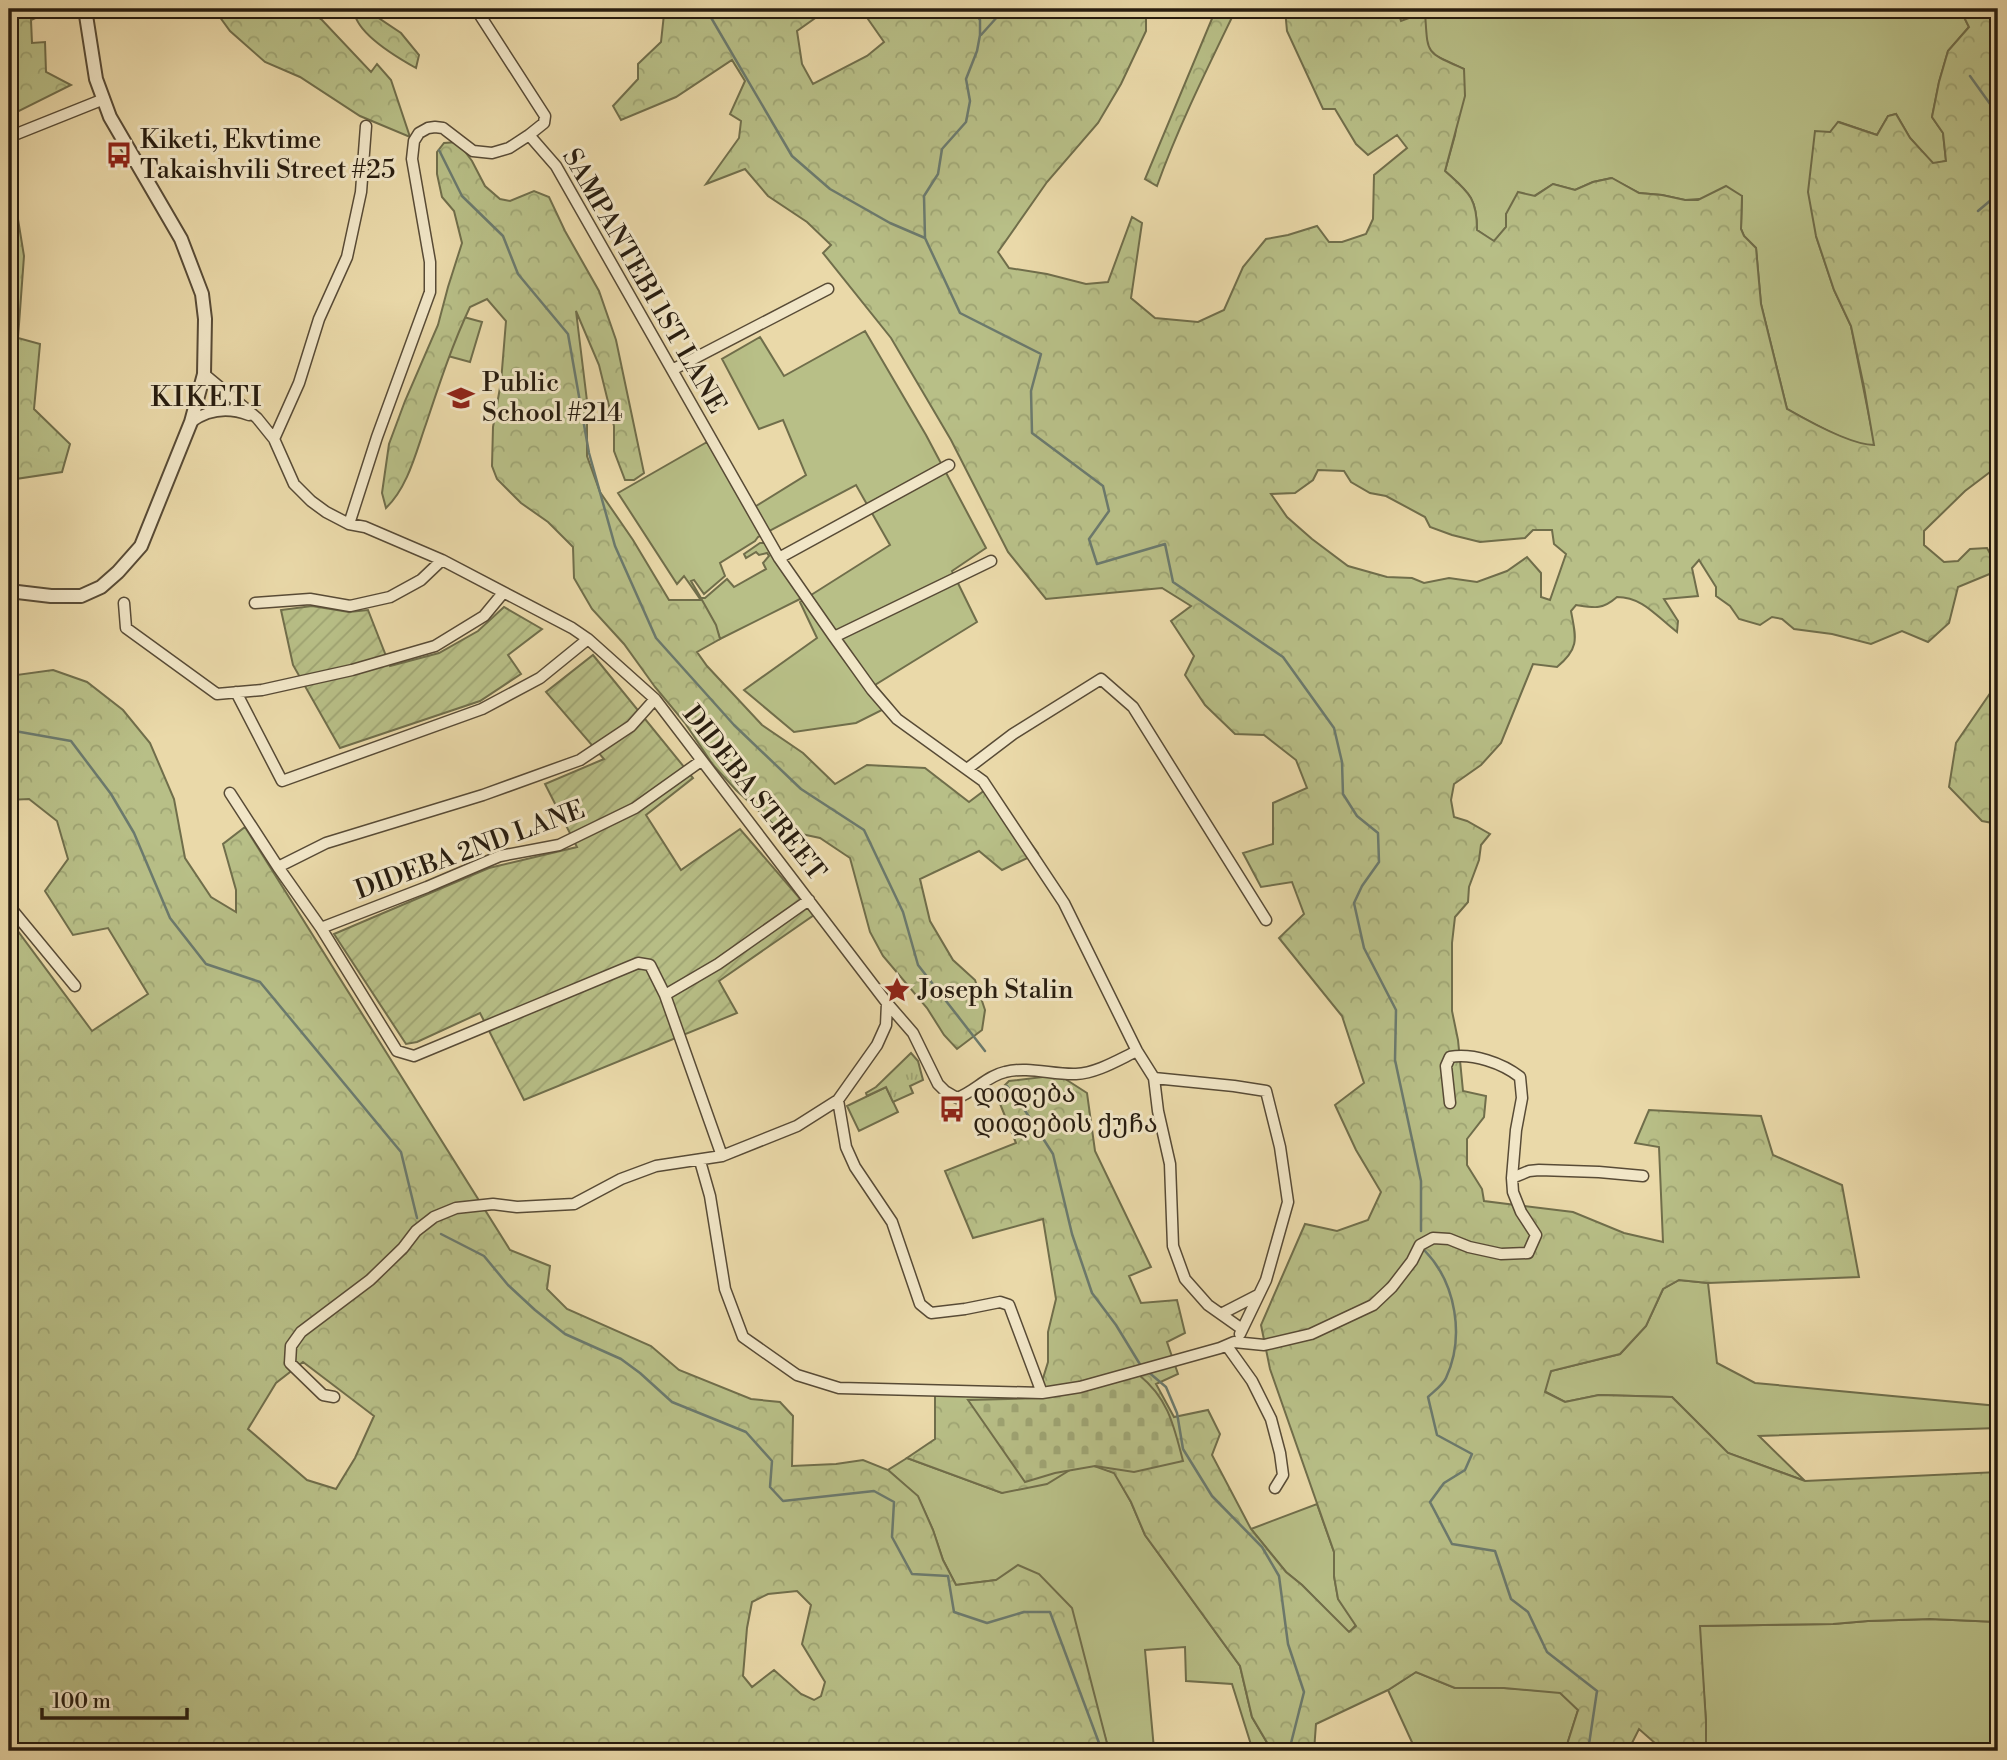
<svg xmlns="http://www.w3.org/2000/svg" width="2007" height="1760" viewBox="0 0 2007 1760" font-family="'Libre Bodoni','Noto Serif Georgian',serif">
<defs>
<pattern id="forest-crowns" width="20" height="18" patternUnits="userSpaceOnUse" patternTransform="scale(1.75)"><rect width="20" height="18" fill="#b8bf87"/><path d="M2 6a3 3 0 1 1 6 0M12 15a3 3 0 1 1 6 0" fill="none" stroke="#9ea473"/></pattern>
<pattern id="cemetery-stones" width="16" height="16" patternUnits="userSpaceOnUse" patternTransform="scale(1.75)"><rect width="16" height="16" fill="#b8bf87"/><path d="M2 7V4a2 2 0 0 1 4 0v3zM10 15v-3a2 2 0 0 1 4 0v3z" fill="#9ea473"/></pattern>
<pattern id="park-tufts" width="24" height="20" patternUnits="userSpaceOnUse" patternTransform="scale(1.75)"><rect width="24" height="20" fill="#b8bf87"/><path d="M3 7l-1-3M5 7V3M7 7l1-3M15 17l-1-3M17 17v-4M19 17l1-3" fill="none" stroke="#9ea473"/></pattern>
<pattern id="garden-furrows" width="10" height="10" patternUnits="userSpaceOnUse" patternTransform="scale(1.75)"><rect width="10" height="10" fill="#b8bf87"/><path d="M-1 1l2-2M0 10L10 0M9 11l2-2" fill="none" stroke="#9ea473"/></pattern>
</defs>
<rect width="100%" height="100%" fill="#ead9a9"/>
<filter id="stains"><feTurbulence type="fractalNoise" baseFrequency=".00286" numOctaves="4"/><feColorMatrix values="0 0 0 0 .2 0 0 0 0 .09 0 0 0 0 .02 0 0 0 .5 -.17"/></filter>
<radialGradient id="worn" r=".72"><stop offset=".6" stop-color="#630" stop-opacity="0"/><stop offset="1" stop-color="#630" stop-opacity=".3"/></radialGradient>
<path fill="#b8bf87" stroke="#706e4b" stroke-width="2" d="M1397 9H1960L1969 27 1948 51 1939 82 1932 117 1943 133 1946 161 1933 164 1910 138 1896 114 1888 116 1877 135 1839 122 1830 133 1815 132 1816 236 1834 290 1851 326 1875 446C1851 446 1809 421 1787 409L1761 304 1756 248 1744 236 1741 229 1742 196 1685 200 1662 195 1639 193 1611 178 1593 182 1575 190 1553 184 1506 214V227L1494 242 1477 230C1477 197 1468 192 1445 171L1455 135 1464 69 1436 56 1400 21Z
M460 316 482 322 470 362 448 356Z
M865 331 926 435 986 548 952 571 977 622 875 685 892 705 856 723 794 732 744 690 817 638 800 602 890 545 856 485 758 537 755 541 720 563 725 576 704 594 694 580 691 581 701 598H705L727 579 734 587 766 569 763 563 769 556 767 553 759 555 756 552 746 558 744 554 760 543H765L802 598 720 639C713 615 698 596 684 576L677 584 618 493 707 442 748 511 806 475 783 420 759 429 722 359 760 337 784 376Z
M886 1087 898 1112 859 1131 847 1106Z
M1679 1280 1708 1283 1717 1363 1755 1383 1998 1406V1428L1759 1436 1805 1481 1728 1453 1672 1397 1599 1395 1565 1402 1544 1391 1551 1371 1620 1354 1646 1326 1663 1289Z
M907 1458 1002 1493 1083 1461 1115 1473 1131 1502 1145 1535 1240 1666 1252 1717 1272 1751H1253L1232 1684 1186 1681 1185 1647 1145 1650 1154 1749 1180 1751H1109L1099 1716 996 1580 956 1585 943 1560 933 1530 918 1497 888 1470Z
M1317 1504 1334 1552V1576L1338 1598 1356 1625 1349 1633 1302 1585 1286 1572 1251 1529Z
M1930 1619 1998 1622V1751H1706V1722L1699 1626 1833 1624 1868 1621Z
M1416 1672 1455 1688H1504L1560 1692 1578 1710 1565 1751H1416L1388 1690Z"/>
<path fill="url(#forest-crowns)" stroke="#706e4b" stroke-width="2" fill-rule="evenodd" d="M9 9H55L31 20 32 43 45 42 46 72 71 85 9 116Z
M214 9H306L322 20 371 72 377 64 391 80 410 137 360 116 300 77 265 62 230 31Z
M354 9H363L368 11 401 33 419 55 416 68C398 58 354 32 354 9Z
M660 9H828L797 31 802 64 813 84 867 56 884 42 861 9H1148H1146V31L1121 84 1098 123 1047 182 998 252 1009 268 1047 274 1086 284 1108 282 1132 217 1142 223 1131 298 1155 318 1198 322 1224 310 1243 267 1266 239 1288 235 1317 226 1329 242H1342L1366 234 1373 219 1374 175 1407 148 1397 135 1368 155 1356 144 1335 109H1323L1287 31 1285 9H1397L1401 21 1425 12C1428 55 1424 51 1464 69L1465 96 1445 171C1468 192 1477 197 1477 230L1494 241 1506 227V214L1518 192 1535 196 1553 184 1575 190 1593 182 1612 178 1639 193 1662 195 1685 200H1698L1726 186 1742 196 1741 229 1744 236 1756 248 1761 304 1787 409C1808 421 1851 445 1874 445L1864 387 1851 326 1834 290 1816 236 1808 192 1815 131 1830 132 1838 122 1877 135 1888 116 1896 114 1910 138 1933 163 1946 161 1943 133 1932 117 1939 82 1948 51 1969 27 1960 9H1998V466L1965 491 1924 531V545L1944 562 1958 561 1970 549 1987 548 1992 557V573L1958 587 1949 623 1928 642 1902 631 1871 644 1832 634 1794 629 1782 619 1772 617 1760 625 1739 619 1730 606 1716 596V587L1699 560 1692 568 1698 596 1664 599 1678 621 1677 632C1657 617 1643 597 1617 597 1602 610 1595 608 1576 605L1571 611C1576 638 1580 648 1557 667L1533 664 1501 743 1481 765 1454 784 1451 800 1454 817 1467 821 1490 834 1481 845 1479 860 1469 887 1468 902 1455 917 1452 943V1011L1458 1040 1463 1091 1486 1096 1484 1117 1467 1139V1165L1482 1189 1484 1201 1573 1212 1624 1233 1663 1242 1659 1147 1635 1143 1649 1110 1761 1116 1773 1155 1842 1185 1859 1277 1708 1283 1679 1280 1663 1289 1646 1326 1620 1354 1551 1371 1545 1392 1565 1402 1599 1395 1672 1397 1728 1453 1805 1481 1998 1472V1622L1930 1619 1868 1621 1833 1624 1700 1626 1706 1722V1751H1664L1639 1729 1628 1751H1565L1578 1710 1560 1693 1504 1688H1455L1416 1672 1388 1690 1316 1724 1314 1751H1272L1252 1717 1240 1666 1145 1535 1131 1502 1114 1473 1083 1462 1047 1484 1002 1493 907 1458 935 1439V1391L1036 1401 1048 1362V1332L1056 1299 1043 1219 973 1238 945 1171 1016 1143 996 1094 1009 1081 1059 1075 1087 1093 1095 1151 1151 1267 1129 1276 1141 1303 1177 1300 1185 1333 1167 1342 1178 1374 1156 1384 1174 1417 1208 1410 1220 1434 1212 1455 1251 1529 1286 1572 1302 1585 1349 1632 1356 1626 1338 1599 1334 1576V1552L1270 1369 1261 1325 1305 1224 1337 1231 1368 1220 1381 1192 1356 1150 1335 1105 1364 1083 1342 1016 1279 938 1304 914 1292 882 1261 887 1243 853 1273 844V803L1307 788 1296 760 1264 735 1235 734 1205 705 1185 675 1194 656 1171 621 1191 606 1162 588 1046 599 1008 552 951 440 891 338 823 253 831 245 807 222 768 196 745 169 706 184 739 138 741 121 730 114 745 81 732 60 676 97 621 120 613 106 638 79V64L661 42 664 14ZM1318 470 1344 471 1351 482 1370 493 1386 496 1425 517 1430 527 1452 535 1480 542 1525 538 1533 530H1552L1554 544 1566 554 1550 600 1541 597V573L1527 557 1507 571 1477 582 1449 578 1424 583 1412 578 1387 577 1348 566 1312 539 1287 517 1271 494 1295 493 1313 480Z
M1216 9H1236C1208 67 1179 125 1157 186L1145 179Z
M458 142 472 161 485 186 500 199 510 201 534 191 549 197 565 231 599 291 616 340 644 473 634 480H625L614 451V426L599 365 576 311 587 401V456L600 492 633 540 669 600H702L716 625 720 639 697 652 707 666 762 725 803 753 835 784 867 765 925 768 969 802 989 787 1038 853 1002 870 979 851 920 879 930 921 953 960 975 980 985 1010 982 1030 957 1049 944 1035 927 1008 883 956 870 932 850 858 820 838 792 832 772 823 736 790 713 765 685 723 655 687 624 644 592 609 574 578 573 547 548 522 521 503 497 479 492 466 493 427 501 382 506 321 487 299 470 307C452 345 439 385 426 424 416 452 408 487 386 508L382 493 389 444 405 401 438 325 448 287 462 243 454 211 442 197 437 174V152L444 143Z
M9 164 24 256 18 338 40 344 34 409 70 444 62 472 9 480Z
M53 670 87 682 123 710 150 743 174 799 185 858 211 897 236 912V890L223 844 245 827 510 1250 550 1266 547 1289 567 1309 651 1346 679 1370 751 1399 780 1402 793 1416 792 1466 836 1464 863 1460 888 1470 918 1496 933 1530 943 1560 956 1585 996 1580 1018 1565 1039 1574 1072 1608 1109 1751H9V923L17 930 92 1031 148 994 108 928 73 935 45 891 68 859 57 821 29 799 9 800V676ZM303 1362 374 1416 355 1458 336 1489 307 1480 248 1429 276 1383ZM797 1591 811 1605 802 1644 825 1682 821 1696 814 1700 801 1694 774 1670 752 1687 743 1676 747 1628 752 1602 768 1594Z
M1993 689 1998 694V824L1982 821 1949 787 1956 743Z"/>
<path fill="url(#cemetery-stones)" stroke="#706e4b" stroke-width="2" d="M1139 1375C1169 1399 1174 1427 1183 1461L1134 1472 1095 1466 1055 1473 1025 1482 968 1400 1042 1398Z"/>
<path fill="url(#park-tufts)" stroke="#706e4b" stroke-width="2" d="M911 1053 918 1061 923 1080 910 1086 913 1093 893 1102 886 1087 867 1096 866 1093 876 1087Z"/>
<path fill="url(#garden-furrows)" stroke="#706e4b" stroke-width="2" d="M312 606 349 612 368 610 390 666 439 653 478 631 504 607 542 629 508 655 521 674 480 701 340 748 293 665 281 610Z
M593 655 693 778 646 815 681 870 740 829 814 915 719 981 737 1013 524 1100 480 1013 417 1042 406 1044 334 934 489 868 577 847 545 784 604 759 546 692Z"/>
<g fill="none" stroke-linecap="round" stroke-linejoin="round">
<path stroke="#6b7a6e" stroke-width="2.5" d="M706 9 792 156 830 189 890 223 925 238
M973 9 980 20V35L977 51 966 79 970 101 966 122 942 149 938 174 924 196 925 238 960 313 1041 354 1031 391 1032 433 1103 486 1109 511 1089 539 1097 564 1165 544 1173 582 1283 657 1334 728 1342 762 1343 794 1357 816 1378 833 1379 862 1362 886 1354 903 1364 948 1396 1010 1395 1060 1421 1181V1231
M981 35 998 16 1009 9
M1970 76 1998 115
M439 150 462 196 503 236 518 274 568 334 589 453 615 546 656 638 734 725 801 789 864 830 903 912 918 965 985 1051
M1978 211 1998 194
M9 730 71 741 111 794 134 833 170 918 206 964 260 982 401 1152 417 1218
M1007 1086 1024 1109 1053 1154 1072 1234 1092 1293 1116 1325 1141 1366
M441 1234 484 1256 508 1285 535 1310 565 1334 621 1359 640 1373 672 1402 746 1432 772 1461 770 1487 783 1501 874 1491 894 1502 892 1537 912 1574 948 1576 954 1612 987 1623 1024 1612H1050L1102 1751
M1425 1251C1456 1283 1465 1337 1446 1378 1443 1385 1433 1392 1428 1397L1437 1435 1472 1454 1465 1470 1444 1483 1430 1502 1452 1544 1495 1551 1511 1599 1528 1612 1547 1652 1597 1691 1588 1751
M1146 1370 1166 1387 1177 1413 1183 1449 1212 1496 1262 1547 1279 1576 1288 1644 1304 1692 1289 1751"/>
<g stroke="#584b36" stroke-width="13">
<path id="minor" d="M529 135 556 166 779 558 834 637 872 690 897 719 983 781 1064 903 1137 1051 1154 1078 1158 1111 1170 1164 1173 1246 1185 1279 1208 1305 1242 1329
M9 137 104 99
M672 370 828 289
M204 374 257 418 274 439 294 484 311 501 326 512 349 524 365 527 442 560 572 628 588 639 655 699 887 1003 913 1033 938 1084 945 1091 957 1098C974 1092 987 1076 1005 1072 1028 1066 1053 1075 1076 1074 1097 1073 1118 1060 1137 1051
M191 422C209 409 228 407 249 415
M274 439 299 383 319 319 347 257 361 192 366 126
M349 524 377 437 430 292V262L412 159 414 141 419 133 428 128 435 127 443 128 473 151 492 153 509 148 529 135 544 123 545 116 476 9
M779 558 949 465
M124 603 126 628 217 694 262 690 352 670 435 646 484 616 503 593
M255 603 310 599 350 606 390 597 421 580 442 560
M834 637 991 561
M236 692 282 781 482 709 540 678 588 639
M967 769 1013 734 1101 679 1133 707 1266 920
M230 793 278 867 321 928 397 1051 414 1056 638 963 650 965 665 995 722 1156
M278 867 326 843 483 795 580 760 631 726 655 699
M9 906 75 986
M321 928 427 887 500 856 559 845 635 808 701 761
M665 995 718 964 809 900
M1154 1078 1234 1086 1266 1091 1280 1147 1288 1202 1266 1280 1240 1334
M838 1100 846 1147 855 1167 892 1222 920 1304 931 1313 965 1309 1000 1302 1009 1305 1042 1393
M700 1161 710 1196 725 1289 743 1337 797 1375 839 1388 1042 1393 1080 1387 1220 1348 1234 1342 1264 1345 1311 1334 1373 1305 1392 1287 1412 1261 1420 1245 1433 1238 1449 1239 1469 1247 1501 1254 1528 1253 1536 1235 1521 1212 1513 1192 1512 1178 1516 1130 1522 1098 1520 1077C1502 1063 1473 1053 1450 1057L1446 1066 1450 1103
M1512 1178 1529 1171 1539 1170 1599 1172 1643 1176
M1221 1314 1258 1295
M1227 1346 1252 1381 1271 1419 1280 1453 1283 1475 1275 1488
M334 1397 323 1395 290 1363 291 1346 301 1332 370 1280 403 1248 416 1231 434 1217 456 1208 493 1204 517 1207 574 1204 621 1179 656 1166 722 1156 797 1126 838 1100 877 1045 886 1025 887 1003"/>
</g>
<g stroke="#584b36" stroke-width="16">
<path id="tertiary" d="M9 591 51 596H81L101 587 118 572 141 546 191 422 204 374 205 319 202 294 181 239 110 117 96 79 85 9"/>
</g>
<use href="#minor" stroke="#f1e6c7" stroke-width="10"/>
<use href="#tertiary" stroke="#f1e6c7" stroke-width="12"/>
</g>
<defs>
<g id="bus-bare" transform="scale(2.1)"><path d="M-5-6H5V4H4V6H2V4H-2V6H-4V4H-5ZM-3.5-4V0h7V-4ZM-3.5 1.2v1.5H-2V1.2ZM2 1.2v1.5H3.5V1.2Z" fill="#8f2418" stroke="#f1e6c7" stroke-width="2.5" paint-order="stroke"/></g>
<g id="school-bare" transform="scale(2.1)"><path d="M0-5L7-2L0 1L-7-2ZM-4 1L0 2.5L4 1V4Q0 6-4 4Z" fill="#8f2418" stroke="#f1e6c7" stroke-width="2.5" paint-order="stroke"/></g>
<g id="sight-bare" transform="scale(2.1)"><path d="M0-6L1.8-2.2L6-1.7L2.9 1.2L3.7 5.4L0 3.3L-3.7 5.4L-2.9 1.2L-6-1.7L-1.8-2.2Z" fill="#8f2418" stroke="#f1e6c7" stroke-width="2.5" paint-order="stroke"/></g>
</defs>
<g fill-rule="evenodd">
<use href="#bus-bare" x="119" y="155"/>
<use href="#school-bare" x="461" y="398"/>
<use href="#sight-bare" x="897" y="990"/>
<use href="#bus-bare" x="952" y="1109"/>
</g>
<g text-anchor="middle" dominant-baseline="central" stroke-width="6" stroke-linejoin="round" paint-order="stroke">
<g font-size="26" fill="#271c0f" stroke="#f1e6c7" text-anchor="start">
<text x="140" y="140">Kiketi, Ekvtime<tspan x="140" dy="30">Takaishvili Street #25</tspan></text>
<text x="482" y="383">Public<tspan x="482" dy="30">School #214</tspan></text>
<text x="918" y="990">Joseph Stalin</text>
<text x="973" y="1094">დიდება<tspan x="973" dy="30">დიდების ქუჩა</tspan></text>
</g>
<g font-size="26" fill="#271c0f" stroke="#f1e6c7">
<text transform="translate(644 281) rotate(60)">SAMPANTEBI 1ST LANE</text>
<text transform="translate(754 793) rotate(52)">DIDEBA STREET</text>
<text transform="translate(470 850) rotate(-20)">DIDEBA 2ND LANE</text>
</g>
<g font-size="28" letter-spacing="2" fill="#271c0f" stroke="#f1e6c7">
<text x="207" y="397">KIKETI</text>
</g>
</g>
<rect width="2007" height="1760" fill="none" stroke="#ead9a9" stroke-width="35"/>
<rect x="10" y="10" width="1986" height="1739" fill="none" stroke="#271c0f" stroke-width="3.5"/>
<rect x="18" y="18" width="1972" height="1725" fill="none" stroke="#271c0f" stroke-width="2"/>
<path d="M42 1708v10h145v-10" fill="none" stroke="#271c0f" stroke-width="3.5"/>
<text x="52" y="1708" font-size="21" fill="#271c0f" stroke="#f1e6c7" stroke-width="5" paint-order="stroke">100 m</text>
<rect width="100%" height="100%" filter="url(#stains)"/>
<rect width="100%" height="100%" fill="url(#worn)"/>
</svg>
